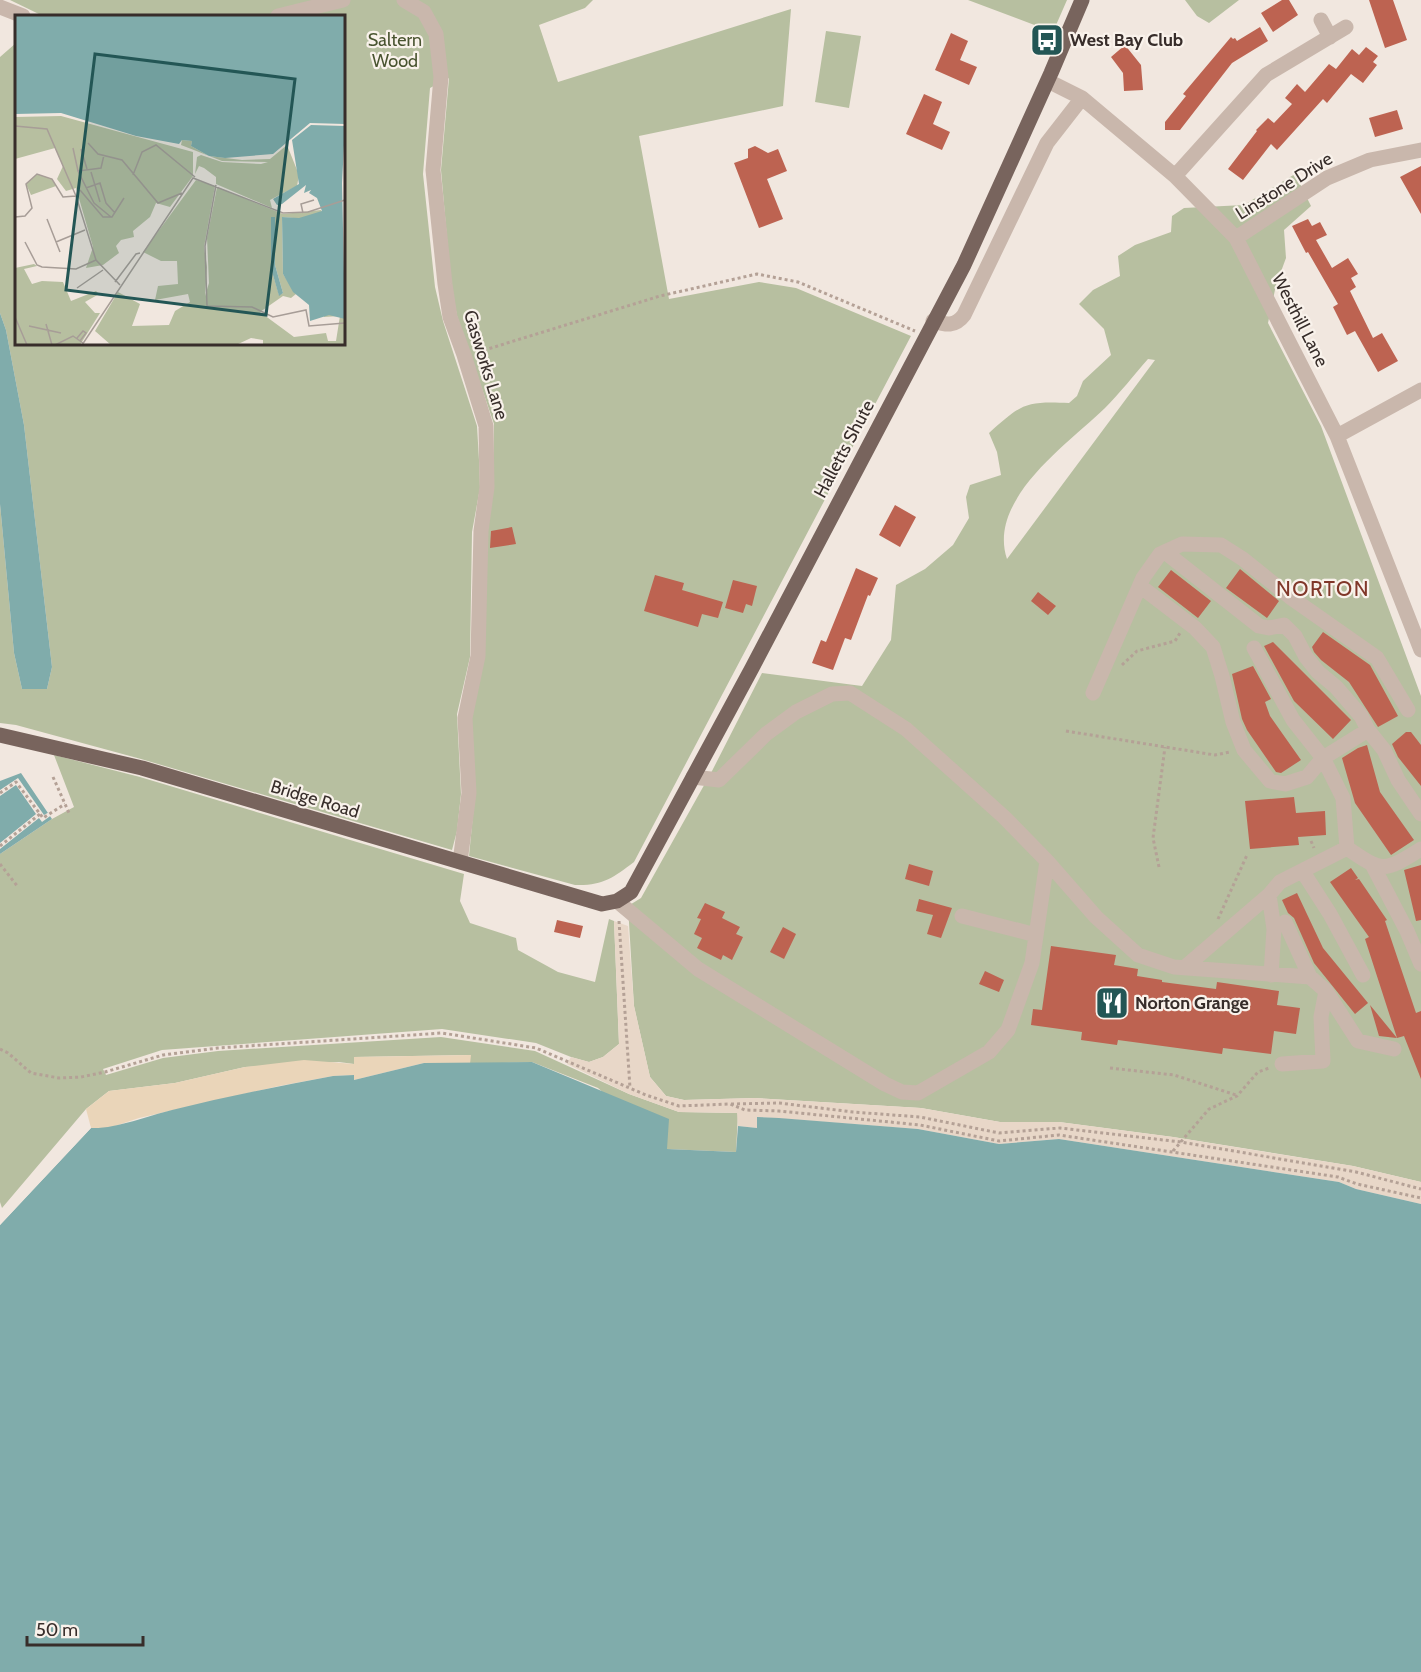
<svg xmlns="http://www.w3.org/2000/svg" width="1421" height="1672" viewBox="0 0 1421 1672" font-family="Cabin,sans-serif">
<rect width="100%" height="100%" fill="#f1e7df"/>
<path fill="#b7bfa0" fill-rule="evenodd" d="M10 0H593L585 8 539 25 558 82 791 9 783 106 639 136 669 299 759 282 796 288 911 336 634 862C613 878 602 886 575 885L469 856 475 794 471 717 485 532 493 488 494 424 457 316 451 284 441 170 449 78 430 88 423 174 435 287 443 321 477 426 479 460 480 488 472 532 470 657 457 714 461 794 457 831 452 850 141 759 16 725 0 723V504L14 653 22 689H47L52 667 24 425 6 330 0 313V57L16 43V344H344V16H43Z
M968 0H1067L1053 32Z
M1185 0H1239L1209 23 1197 16Z
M826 31 861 36 849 108 815 102Z
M1295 174 1311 206 1284 230 1286 258 1276 285 1268 323 1321 426 1421 696V1182L1353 1166 1273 1153 1173 1137 1059 1122H1000L921 1108 755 1098 684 1100 666 1096 650 1077 634 1006 628 906 641 898 712 771 762 673 862 686 891 640 896 585 925 569 953 545 969 518 966 497 970 485 1001 475 997 452 989 433C1022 404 1024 401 1069 403L1077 396 1083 381 1111 355 1104 329 1079 304 1093 290 1120 276 1118 256 1135 245 1171 232 1172 216 1184 208 1244 205ZM1148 359 1155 360 1007 559C987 499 1068 444 1105 408 1120 393 1134 375 1148 359Z
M54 755 140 777 464 874 460 901 470 923 516 938 518 950 558 972 595 982 609 919 614 921 619 1044 603 1057 589 1062 571 1057 536 1043 442 1029 162 1050 103 1069 106 1075 163 1058 218 1051 441 1037 535 1051 629 1094 679 1112 738 1113 736 1152 666 1149 598 1088 532 1062 470 1064V1055L354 1057V1064L339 1062 245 1067 175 1083 109 1091 86 1109 2 1208 0 1202V854L52 819 74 807Z"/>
<path fill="#ead5b9" d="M471 1055 470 1064 424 1063 354 1080 353 1075 333 1076 279 1086 139 1118 106 1129 91 1128 86 1109 109 1091 175 1083 245 1067 304 1060 354 1064V1057Z"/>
<path fill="#e8d7c8" d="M614 921 628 926 634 1006 650 1077 666 1096 684 1100 755 1098 921 1108 1000 1122H1059L1173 1137 1353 1166 1421 1182V1204L1356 1189 1339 1182 1059 1139 999 1144 918 1129 758 1117 757 1128 738 1126 737 1113 679 1112 629 1094 567 1064 571 1057 589 1062 603 1057 619 1044Z"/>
<path fill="#80acab" d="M0 313 6 330 24 425 52 667 47 689H22L14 653 0 504Z
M21 773 52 819 0 854V781Z
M532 1062 669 1119 667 1149 736 1152 738 1126 757 1128V1117L779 1118 918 1129 999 1144 1059 1139 1339 1182 1356 1189 1421 1204V1672H0V1225L91 1128C116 1129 147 1116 172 1110 225 1097 279 1086 333 1076L354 1075V1080L424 1063Z"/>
<path fill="#f1e7df" d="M18 778 44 815 51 811 53 814 42 822 39 818 0 849V843L36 814 16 785 0 796V790Z
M91 1126V1128L0 1225V1221Z"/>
<path fill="#bd6351" d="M1282 0H1289L1298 15 1273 32 1261 13Z
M1369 0H1393L1407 40 1385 48Z
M1260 27 1268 41 1232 63 1180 130H1165V122L1186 96 1183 94 1231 37 1233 39 1235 38 1237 41Z
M951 33 968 41 960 60 977 67 969 85 935 70Z
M1125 45 1141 65 1143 90 1124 91 1123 73 1111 57Z
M1366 47 1378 56 1373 62 1377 65 1363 83 1351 74 1327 103 1323 99 1277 150 1271 144 1243 180 1228 169 1257 131 1256 130 1268 118 1274 123 1292 104 1285 98 1297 84 1305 92 1329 64 1336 69 1352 49 1359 55Z
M924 94 942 102 933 124 950 132 942 150 906 134Z
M1397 110 1403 129 1375 137 1369 118Z
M755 146 768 153 778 149 787 171 767 179 783 219 759 228 734 163 748 158V149Z
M1421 166V214L1400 177Z
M1308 219 1312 226 1320 222 1327 235 1316 240 1332 268 1348 258 1358 274 1351 278 1356 287 1350 291 1373 338 1382 333 1398 361 1378 372 1355 331 1347 335 1333 307 1338 304 1308 252 1306 253 1292 226Z
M895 505 916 517 900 547 879 535Z
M512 527 516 544 490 548 491 531Z
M856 568 878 578 870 596 868 595 851 640 845 638 833 670 812 663 821 640 826 642Z
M1240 569 1279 601 1267 618 1226 588Z
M1171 570 1211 601 1198 618 1158 587Z
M655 575 684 583 682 590 723 602 718 618 702 614 698 627 644 611Z
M733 580 757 586 752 606 746 604 743 613 725 608Z
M1038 592 1056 606 1048 615 1031 601Z
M1323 632 1370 665 1398 716 1378 727 1349 682 1321 660 1314 652 1312 647Z
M1273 642 1351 720 1333 739 1294 701 1264 646Z
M1253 666 1271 699 1265 702 1270 716 1301 760 1281 773 1276 772 1247 730 1242 719 1232 674Z
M1406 732H1411L1421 745V786L1398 757 1392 744Z
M1367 745 1380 792 1414 840 1391 855 1355 803 1342 758 1358 748Z
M1294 797 1296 813 1325 811 1326 835 1298 837 1299 845 1250 849 1245 801Z
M909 864 933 871 929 886 905 879Z
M1421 865V920L1416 921 1404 870Z
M1351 868 1358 878 1355 880 1359 879 1387 920 1385 921 1416 1013 1421 1011V1079L1404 1036 1397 1038 1365 939 1369 937 1330 882Z
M1297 893 1323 948 1368 1003 1355 1014 1314 963 1294 918 1288 913 1282 900Z
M919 899 952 908 941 938 927 934 933 915 916 911Z
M705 903 725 912 722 918 740 927 736 934 743 937 732 960 723 955 721 960 697 948 702 938 694 934 701 919 697 918Z
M557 920 583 926 580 938 554 932Z
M783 927 796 934 784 959 770 952Z
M1051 946 1116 955 1114 965 1138 969 1137 976 1162 980V982L1216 989 1217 982 1279 991 1277 1005 1300 1008 1296 1034 1274 1031 1271 1054 1223 1048 1222 1054 1118 1040 1117 1045 1081 1040 1082 1032 1031 1025 1033 1009 1042 1010Z
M985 971 1004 980 999 992 979 984Z
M1370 1005 1397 1038 1379 1036Z"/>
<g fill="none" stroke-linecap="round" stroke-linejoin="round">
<path stroke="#b4a196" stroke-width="3" stroke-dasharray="3 3" stroke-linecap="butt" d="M478 352 660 296 757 274 798 282 915 331
M1122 665 1137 651 1175 641 1180 633
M1066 731 1215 755 1230 752
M53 777 69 813
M0 793 16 782 43 818 65 804
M1311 841 1314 848
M0 846 40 814
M0 864 18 887
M1159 867 1153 838 1165 747
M1218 919 1247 855
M619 921 630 1088
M0 1049 8 1053 31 1073 59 1078 81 1077 105 1072 163 1055 218 1048 442 1033 536 1048 646 1095 679 1106 730 1104 745 1110 779 1111 920 1125 999 1141 1059 1135 1338 1177 1357 1184 1421 1198
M1110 1068 1174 1075 1236 1095
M731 1104 779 1103 853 1112 920 1117 999 1133 1060 1128 1181 1142 1356 1172 1421 1189
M1173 1151 1209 1109 1237 1096 1258 1072 1269 1068"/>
<path stroke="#c9b7ac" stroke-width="15" d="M404 0 424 12 436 34 441 77 433 170 445 284 450 317 464 355 486 426 487 487 481 531 478 656 465 718 469 793 460 862
M0 7 23 16
M278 16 343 0
M1321 20 1330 37
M1048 81 1082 98 1175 176 1236 238 1337 436 1421 650
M1175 176 1266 75 1346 27
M1236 238 1327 178 1370 160 1421 150
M933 321C946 325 955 327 964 315L1047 143 1082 98
M1337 436 1421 390
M1165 552 1259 626 1269 628 1284 625 1295 636 1306 657 1318 672 1336 687 1361 716 1368 730 1384 750 1398 780 1421 814
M1140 586 1195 628 1213 647 1222 676 1233 722 1244 750 1270 781 1285 784 1307 777 1323 758 1368 730
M1254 648 1293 720 1323 758 1343 798 1347 848
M1093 693 1143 578 1160 554 1182 544 1221 545 1243 559 1290 597 1377 658 1408 710
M693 777 719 780 766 734 796 712 832 694 850 693 906 729 1004 817 1047 861 1096 917 1138 955 1174 967 1310 977 1326 991 1358 1041 1394 1049
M1373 866 1407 931 1421 964
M1303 872 1330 914 1363 975
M617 901 698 969 885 1084 902 1092 918 1093 989 1052 1008 1030 1032 963 1047 861
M962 916 1036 935
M1285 922 1310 977
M1184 968 1269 895
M1271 975 1274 929 1269 895 1280 882 1347 848C1383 873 1384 872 1421 849
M1282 1064 1323 1061 1321 1017 1326 991"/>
<path stroke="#78645d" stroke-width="15" d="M0 735 142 768 602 904 617 901 631 892 752 668 964 265 1051 73 1082 0"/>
</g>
<defs>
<g id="bus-square" transform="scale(1.725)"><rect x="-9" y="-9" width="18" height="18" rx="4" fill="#235655" stroke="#f9f2eb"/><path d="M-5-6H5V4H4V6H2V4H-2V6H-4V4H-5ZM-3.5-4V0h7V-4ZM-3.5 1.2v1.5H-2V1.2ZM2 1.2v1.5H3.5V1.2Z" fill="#fff"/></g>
<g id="restaurant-square" transform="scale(1.725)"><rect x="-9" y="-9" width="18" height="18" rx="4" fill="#235655" stroke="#f9f2eb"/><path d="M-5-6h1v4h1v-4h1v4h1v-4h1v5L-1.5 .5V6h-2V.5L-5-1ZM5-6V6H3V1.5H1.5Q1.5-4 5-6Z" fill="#fff"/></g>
</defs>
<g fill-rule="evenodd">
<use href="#bus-square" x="1047" y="40"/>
<use href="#restaurant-square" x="1112" y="1003"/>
</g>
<g text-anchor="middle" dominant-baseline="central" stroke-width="4.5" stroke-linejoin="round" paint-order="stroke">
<g font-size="18" fill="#495430" stroke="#f9f2eb">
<text x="395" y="40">Saltern<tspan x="395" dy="21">Wood</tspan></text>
</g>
<g font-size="18" font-weight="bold" fill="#372d2a" stroke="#f9f2eb" text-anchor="start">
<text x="1070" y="40">West Bay Club</text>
<text x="1135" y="1003">Norton Grange</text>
</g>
<g font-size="18" fill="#372d2a" stroke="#f9f2eb">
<text transform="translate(1284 186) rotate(-32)">Linstone Drive</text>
<text transform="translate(1300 320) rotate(63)">Westhill Lane</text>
<text transform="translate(486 365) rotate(73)">Gasworks Lane</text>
<text transform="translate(844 449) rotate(-62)">Halletts Shute</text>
<text transform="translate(315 799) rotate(17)">Bridge Road</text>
</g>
<g font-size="21" letter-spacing="1.5" fill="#803729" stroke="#f9f2eb">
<text x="1323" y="588">NORTON</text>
</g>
</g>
<g transform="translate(15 15)">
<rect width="330" height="330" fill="#f1e7df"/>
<path d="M46 101 178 137V161L155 192 141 188 135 202 118 216 119 222 106 225 101 231 104 238 88 250 71 253 78 232 61 173 51 176 42 164 48 151 40 133 0 144V102ZM167 125 177 126 176 131 194 141 227 145 255 144 272 130 284 160 282 171 255 185 257 193 201 169V162L189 153 184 151 180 159 182 142 186 140 207 147 246 149 253 147 207 146 166 130ZM22 159 37 164 41 171 16 180 11 169ZM181 165 200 171 189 232 192 252 190 281 194 268 192 223 202 172 268 199 306 195 325 228 315 234 324 238V251L316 260H309L288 251 282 232 288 227 277 214 279 203 267 202 268 259 281 279 276 283 268 281 245 297 279 322 311 318 313 326H321L325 301 309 302 304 290 330 266V330H248V325L236 323 221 330H96L80 316 103 277 125 289 117 311 154 310 160 296 175 287 173 279 140 285 143 271 163 269 162 246H146L128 237ZM257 202 260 208V250L268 278 264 280 256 253ZM19 249 22 251 9 254 17 269 27 266 48 267 56 286 81 276 84 279 70 287 80 298H85L65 330H0V253Z" fill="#b7bfa0" fill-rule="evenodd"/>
<path d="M0 0H330V109L295 108 258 139 210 143 194 141 176 131 177 126 167 125 164 129 121 121 46 98 0 99ZM296 110 330 111 327 168 330 304 314 300 295 306 294 290 278 277 268 259 267 202 284 203 307 196 302 183 294 178 296 175 289 178 291 170 267 189 262 190 258 184 284 169 277 125ZM256 202H260V250L268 278 264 281 256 253Z" fill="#80acab"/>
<path fill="none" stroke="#a79d97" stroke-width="1.5" d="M0 111 32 114 61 181 81 245 105 270M73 128 83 139 107 145 143 188 167 178M58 133 63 156M66 134 72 154M89 140 86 153 63 156 79 188 96 202M76 157 85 187M118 160 127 137 141 130 180 162M201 170 190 231 192 291 237 292 258 302 291 295 294 311 330 308M71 173 85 168 91 188 100 198M65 175 88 202H97L109 183M288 198 286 189 299 185M0 202 10 201 17 193 11 169 22 159 37 164 48 182 61 181M32 204 45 237M10 227 22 250 27 252 61 254 81 245M41 227 70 215M100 267 121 239 125 238M62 273 88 255M0 302 12 330M31 309 37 330M14 311 46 318M62 323 68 316 71 318 65 326M40 330 58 321 68 328M67 330 178 163 268 198 293 197 330 185"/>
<path fill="#235655" fill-opacity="0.15" stroke="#235655" stroke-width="3" d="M80 39 280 64 251 300 51 275Z"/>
<rect width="330" height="330" fill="none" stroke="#372d2a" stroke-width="3"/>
</g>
<path d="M27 1636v9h116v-9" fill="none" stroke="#372d2a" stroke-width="3"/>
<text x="36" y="1636" font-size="18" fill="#372d2a" stroke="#f9f2eb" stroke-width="4.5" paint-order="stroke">50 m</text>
</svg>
